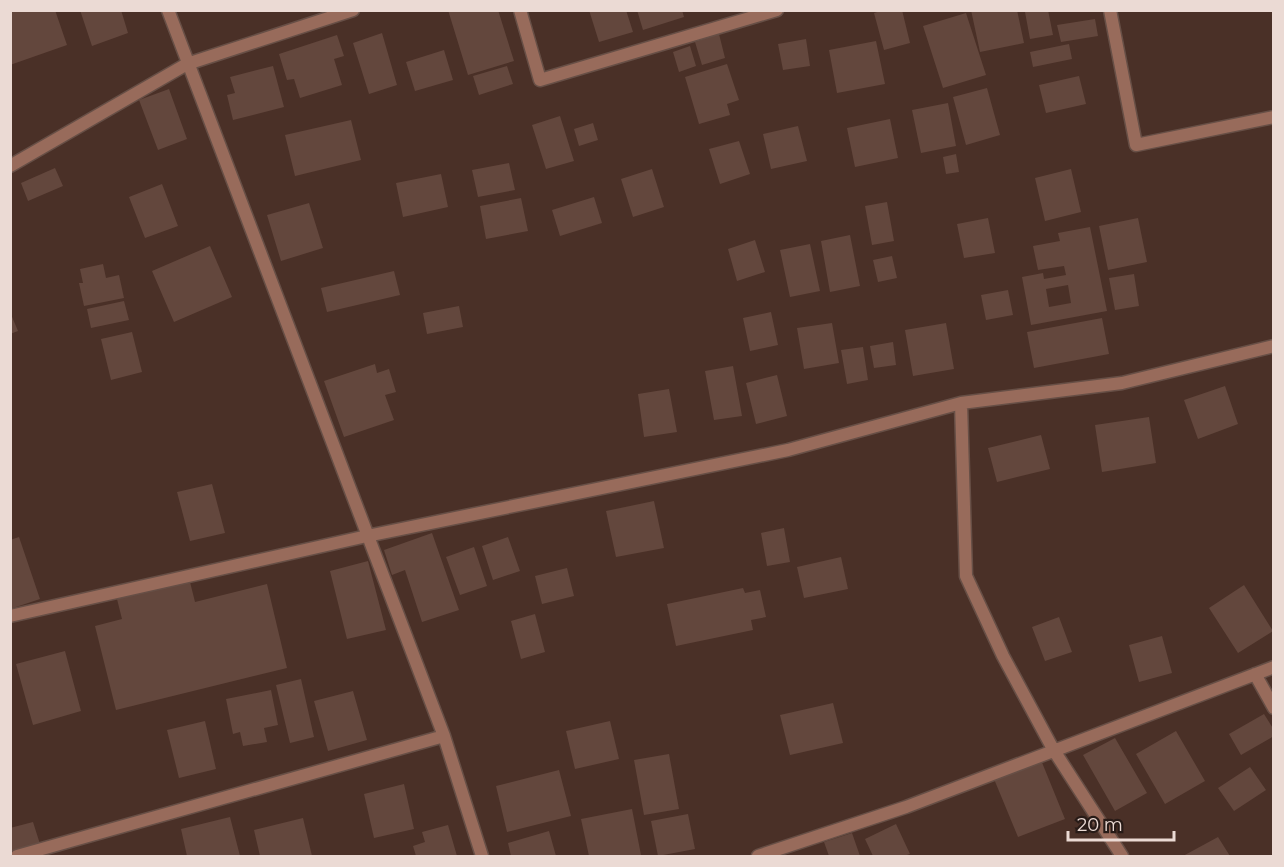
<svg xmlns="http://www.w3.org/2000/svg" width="1284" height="867" viewBox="0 0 1284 867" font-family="Montserrat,sans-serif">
<rect width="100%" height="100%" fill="#4a3027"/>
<path fill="#63473d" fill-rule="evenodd" d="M10 10H55L67 45 10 65Z
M80 10H121L128 33 92 46Z
M448 10H498L514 61 468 75Z
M589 10H626L633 32 599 42Z
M637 10H682L684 17 643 30Z
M884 10H902L910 43 884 50 874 13Z
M971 10H1017L1024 43 980 52Z
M1034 10H1048L1053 35 1030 39 1025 12Z
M966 13 986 75 943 88 923 26Z
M1095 19 1098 36 1061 42 1057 25Z
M382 33 397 85 369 94 353 43Z
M719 34 725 58 702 65 695 42Z
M337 35 344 56 334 59 342 85 300 98 294 79 287 80 279 54Z
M806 39 810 66 783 70 778 44Z
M876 41 885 84 837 93 829 50Z
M1069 44 1072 59 1033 67 1030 52Z
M690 46 696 66 679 72 673 52Z
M444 50 453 80 415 91 406 62Z
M727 64 739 100 727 104 730 115 699 124 685 77Z
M273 66 284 107 233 120 227 95 235 93 230 77Z
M507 66 513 84 479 95 473 76Z
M1079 76 1086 104 1046 113 1039 85Z
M987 88 1000 135 966 145 953 97Z
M169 89 187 139 158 150 139 100Z
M948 103 956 146 921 153 912 110Z
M560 116 574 161 546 169 532 125Z
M890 119 898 158 855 167 847 128Z
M351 120 361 160 295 176 285 135Z
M593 123 598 140 579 146 574 129Z
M798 126 807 161 771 169 763 134Z
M739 141 750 174 720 184 709 149Z
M956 154 959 172 946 174 943 157Z
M509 163 515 190 478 197 472 170Z
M55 168 63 186 28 201 21 183Z
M652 169 664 207 633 217 621 179Z
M1071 169 1081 212 1045 221 1035 178Z
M441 174 448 207 403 217 396 183Z
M162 184 178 226 145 238 129 197Z
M594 197 602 223 560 236 552 210Z
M521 198 528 231 486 239 480 206Z
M887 202 894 241 872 245 865 206Z
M309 203 323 248 281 261 267 215Z
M988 218 995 253 964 258 957 224Z
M1138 218 1147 262 1108 270 1099 226Z
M1090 227 1107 311 1031 325 1022 277 1043 273 1044 279 1066 275 1064 266 1038 270 1033 246 1060 241 1058 233ZM1068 285 1071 303 1049 307 1046 289Z
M850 235 860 286 830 292 821 241Z
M755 240 765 272 737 281 728 249Z
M810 244 820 291 790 297 780 250Z
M210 246 232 297 174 322 152 271Z
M892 256 897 278 878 282 873 260Z
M103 264 106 278 119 275 124 298 84 306 79 283H83L80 269Z
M394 271 400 295 327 312 321 288Z
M1134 274 1139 306 1115 310 1109 278Z
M1008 290 1013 315 986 320 981 295Z
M124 301 129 320 91 328 87 309Z
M459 306 463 327 427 334 423 313Z
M10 312 18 331 10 334Z
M771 312 778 345 750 351 743 318Z
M1102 318 1109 354 1034 368 1027 332Z
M832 323 839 363 804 369 797 328Z
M946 323 954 369 913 376 905 330Z
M132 332 142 372 111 380 101 339Z
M893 342 896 365 874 368 870 346Z
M863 347 868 380 847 384 841 350Z
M375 364 377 373 389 369 396 392 385 395 394 420 344 437 324 381Z
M733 366 742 416 714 420 705 371Z
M777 375 787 416 756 424 746 383Z
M1225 386 1238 424 1198 439 1184 400Z
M669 389 677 432 644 437 638 394Z
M1149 417 1156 463 1102 472 1095 425Z
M1041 435 1050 469 997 482 988 448Z
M212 484 225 533 190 541 177 492Z
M654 501 664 548 616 557 606 511Z
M784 528 790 562 767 566 761 533Z
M432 533 459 610 422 622 405 570 392 575 384 550Z
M19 537 40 599 10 609V540Z
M508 537 520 571 493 580 482 546Z
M474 547 487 586 460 595 446 557Z
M841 557 848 589 804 598 797 567Z
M368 561 386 630 347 639 330 571Z
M567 568 574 596 542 604 535 576Z
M190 582 195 602 267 584 287 668 116 710 95 626 122 619 117 599Z
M1244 585 1273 631 1238 653 1209 608Z
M743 588 745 593 760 590 766 617 751 620 753 630 676 646 667 604Z
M535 614 545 652 521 659 511 621Z
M1059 617 1072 652 1045 661 1032 627Z
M1162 636 1172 673 1139 682 1129 645Z
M65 651 81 711 33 725 16 664Z
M301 679 314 737 290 743 276 685Z
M271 690 278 725 264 728 267 742 243 746 240 732 233 734 226 699Z
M353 691 367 740 328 751 314 701Z
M833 703 843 743 790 755 780 715Z
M1264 714 1274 730V736L1241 755 1229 734Z
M205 721 216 769 179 778 167 730Z
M610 721 619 759 575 769 566 731Z
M1176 731 1205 781 1165 804 1136 754Z
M1115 738 1147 793 1115 811 1083 755Z
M669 754 679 809 644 815 634 760Z
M1041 760 1065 819 1018 837 994 779Z
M1250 767 1266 790 1234 811 1218 788Z
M559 770 571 816 507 832 496 786Z
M404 784 414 829 374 838 364 794Z
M632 809 641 855 589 856 581 819Z
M688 814 695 849 658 856 651 821Z
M230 817 240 856H187L181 829Z
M303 818 312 856H260L254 830Z
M33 822 40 844 10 852V828Z
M896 824 910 854 904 856H873L865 839Z
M448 825 457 856H416L413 846 425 842 422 832Z
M549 831 556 856H511L508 843Z
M852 833 860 856H829L824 842Z
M1218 837 1230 856H1183Z"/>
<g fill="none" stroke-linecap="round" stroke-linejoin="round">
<g stroke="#674f46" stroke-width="15">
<path id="minor" d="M168 10 444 736 482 856
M520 10 540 80 777 10
M1110 10 1136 145 1274 117
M10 166 187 64 353 10
M961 403 966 576 1003 656 1053 749 1122 856
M10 616 367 536 788 450 961 403 1122 383 1274 346
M1255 674 1274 708
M17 856 444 736
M758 856 906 807 1274 667"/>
</g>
<use href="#minor" stroke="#986b5b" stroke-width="12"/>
</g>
<rect width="1284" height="867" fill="none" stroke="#ebdad4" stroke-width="24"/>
<path d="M1068 831v9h106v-9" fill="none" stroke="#ebdad4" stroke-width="3"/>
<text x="1077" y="831" font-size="18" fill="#ebdad4" stroke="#281b17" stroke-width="4.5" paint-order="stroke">20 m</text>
</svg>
